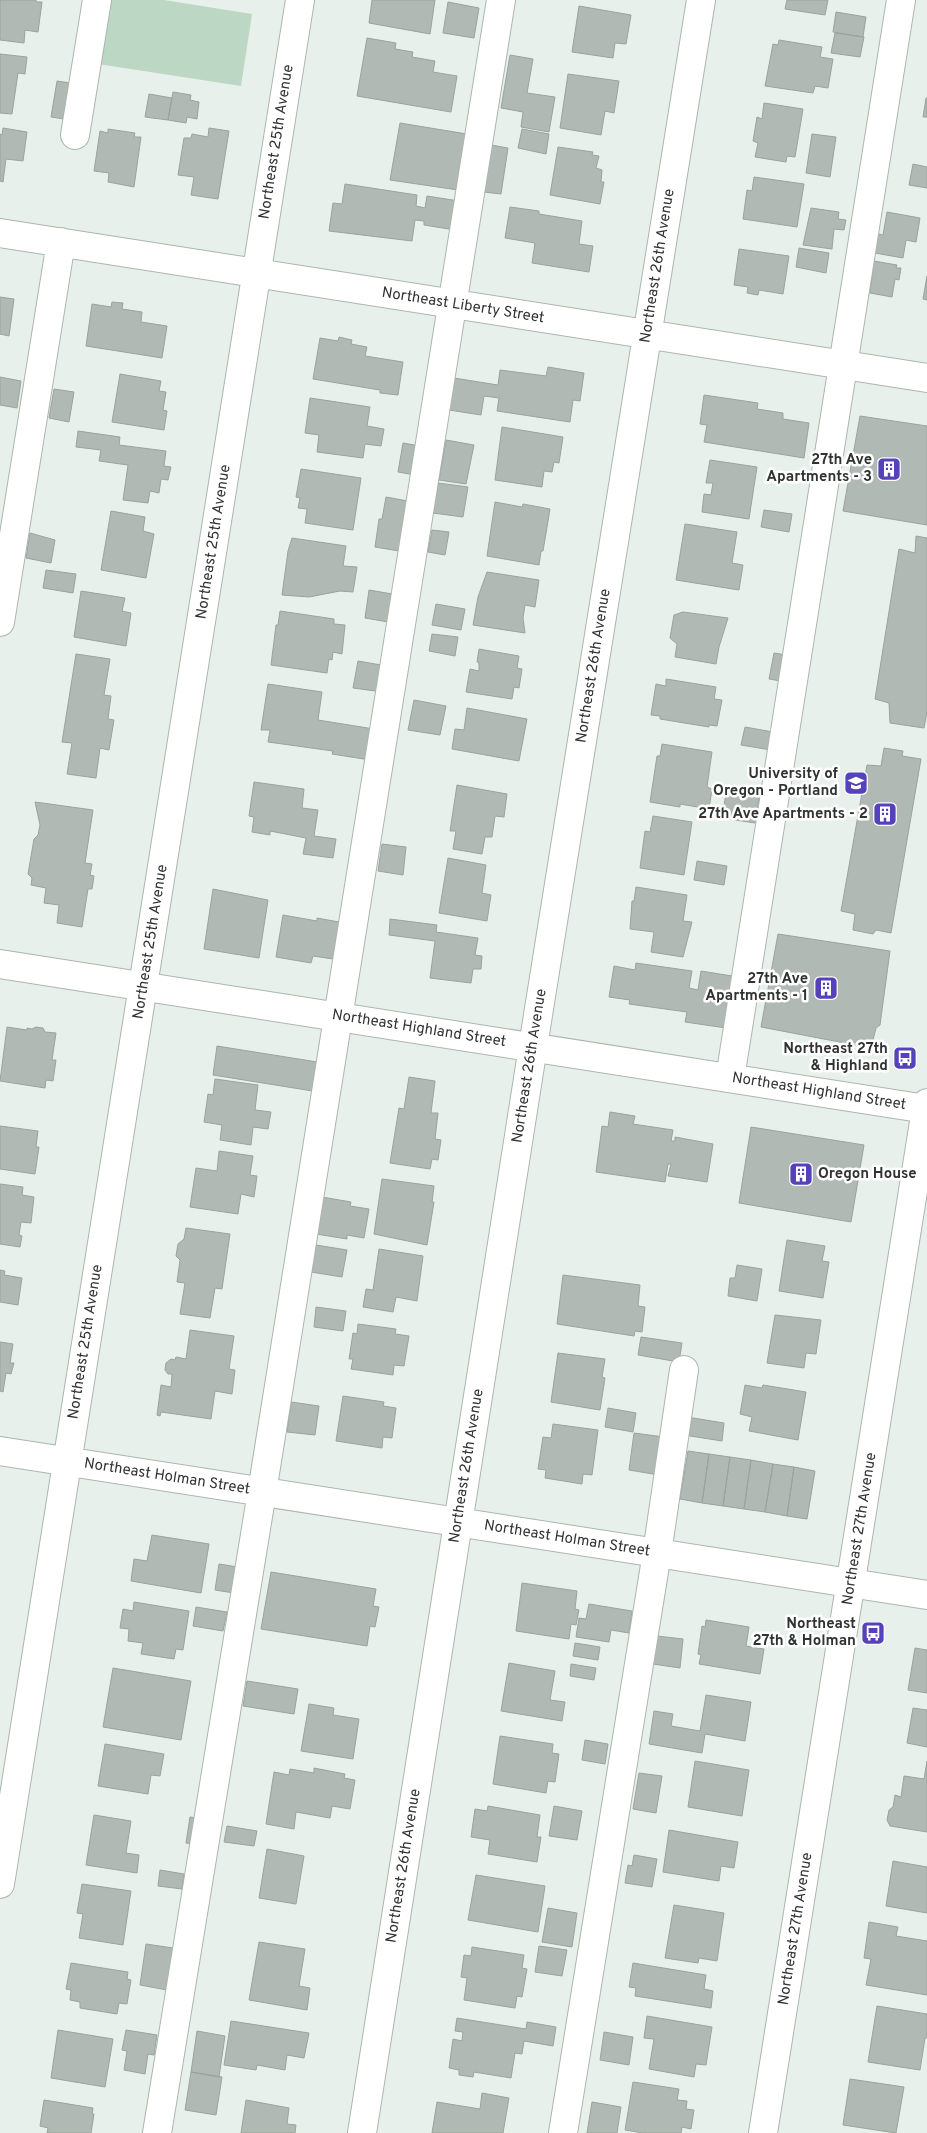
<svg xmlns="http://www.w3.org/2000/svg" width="927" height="2133" viewBox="0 0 927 2133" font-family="Overpass,sans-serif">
<rect width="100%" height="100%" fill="#e7f0ea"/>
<path fill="#bcd8c5" d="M108 0H164L252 14 241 86 98 64Z"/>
<path fill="#b1b9b4" stroke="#9ba39d" d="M0 0H36V2H42L38 32 25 30 24 43 0 40Z
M372 0H435L430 34 369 23Z
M787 0H828L825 15 785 9Z
M448 2 479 8 474 38 443 33Z
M579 6 631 15 626 44 615 43 613 58 572 52Z
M836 12 866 17 863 37 833 32Z
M835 33 864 37 860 57 831 53Z
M367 38 396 43 395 49 413 52 412 57 435 61 433 72 457 76 451 112 357 96Z
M779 40 822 47 820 57 833 59 828 88 815 86 813 93 765 86 773 44 778 45Z
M0 54 27 57 25 74 18 73 12 114 0 113Z
M510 55 533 59 527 93 555 97 549 132 521 127 523 112 501 108Z
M568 74 619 81 614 113 605 111 601 135 560 128Z
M57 81 70 83 64 119 51 117Z
M173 92 191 95 190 100 199 102 197 119 187 117 186 123 168 120Z
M149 94 172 98 168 120 145 117Z
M926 98H927V117H923Z
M764 103 803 109 795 157 787 156 786 162 755 157 758 143 753 141 757 117 762 119Z
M400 123 467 134 458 190 390 180Z
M3 128 27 132 23 161 6 159 3 182 0 181V134L2 135Z
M209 128 229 131 218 199 191 195 194 177 178 175 184 138H191L192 134 208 137Z
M108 129 135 133 134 137H141L134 187 108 182 109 173 94 171 100 131 108 133Z
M522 129 549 134 546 154 518 148Z
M812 134 836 137 830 177 806 173Z
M491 145 508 148 501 194 484 192Z
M558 147 593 152 592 155 599 156 596 168 602 170 601 182H604L600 204 550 195Z
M913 164 927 167V188L909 185Z
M754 177 804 184 797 227 743 219 747 190 752 191Z
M345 184 417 195 416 206 425 208 427 196 459 201 455 230 424 225V221L415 220 412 241 329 231 333 203 342 204Z
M510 207 539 211V214L582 221 579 244 593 246 589 272 532 263 535 243 505 238Z
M811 208 839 212 838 219 846 220 844 230 834 229 832 249 803 245Z
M887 212 920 218 916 242 906 240 903 258 875 253 878 234 883 235Z
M799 248 829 253 826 273 796 267Z
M739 249 789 256 783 294 759 290 758 295 747 293 748 287 734 285Z
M874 261 897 265 896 268H901L899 280 895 279 892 297 870 293Z
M927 276V300L923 299Z
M0 297 14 299 9 336 0 334Z
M112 302 123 303 122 309 142 312 141 322 167 326 162 358 86 346 92 304 111 307Z
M339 337 352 340 351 344 367 347 365 356 403 362 398 395 380 393V390L313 379 320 338 338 341Z
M548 367 584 373 580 401 573 400 570 422 497 411 499 398 484 396 481 415 449 410 454 378 498 385 500 370 546 376Z
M120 374 161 381 159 391 166 392 163 410 167 411 164 430 112 422Z
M0 377 21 381 17 408 0 405Z
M54 389 74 392 69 422 49 418Z
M704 395 758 403 757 409 783 413V419L809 423 804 458 704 442 707 425 700 424Z
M310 398 370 407 367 426 384 429 381 446 365 444 363 458 317 452 319 435 305 433Z
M860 416 927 426V525L843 511Z
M502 427 563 437 559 463 554 462 552 472 544 471 542 487 495 480Z
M78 431 120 437 119 445 166 451 164 466 171 467 168 480 161 479 159 493 150 491 148 503 123 500 128 465 99 461 101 450 76 447Z
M446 440 474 445 466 484 439 480Z
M403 443 420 446 415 475 398 472Z
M710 460 757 467 749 519 702 512 704 494 711 495 713 483H706Z
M301 469 361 478 353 530 305 523 307 509 298 508 300 498 296 497Z
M438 483 468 487 463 517 433 513Z
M386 497 413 502 405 552 375 547 379 519H382Z
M495 502 522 507 523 504 550 509 543 551H541L539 565 487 556Z
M764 510 792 514 789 532 761 527Z
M111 511 145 517 143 531 154 534 146 578 101 570Z
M685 524 737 532 732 563 743 565 739 590 676 580Z
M432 530 449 532 445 555 428 552Z
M30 533 55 540 51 563 26 558Z
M916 536 927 538V712L924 728 890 723 889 703 875 699 899 549 915 553Z
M292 538 346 546 343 566 357 567 353 592 340 591 309 597 282 595 288 551Z
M46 570 76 574 73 593 43 588Z
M487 572 539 580 535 607 525 605 523 618 525 633 473 625 478 597Z
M369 590 398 595 394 623 365 618Z
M81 591 125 598 122 611 131 613 126 646 74 637Z
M436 604 465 609 461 630 432 625Z
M280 611 334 619V624L345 625 342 654 333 652 332 660 329 659 327 673 271 665 276 625H278Z
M683 612 728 618 719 647 716 664 675 657 677 644 670 638 674 615Z
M432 634 458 637 455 656 429 651Z
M479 649 519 656 517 668 522 669 519 688 514 687 512 699 466 692 470 669 479 671V663L477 662Z
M774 653 792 656 787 682 769 679Z
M76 654 110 659 104 695 111 696 108 719 114 720 109 750 100 748 96 778 67 774 72 743 62 742Z
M358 661 387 666 383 692 353 688Z
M666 679 716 687 714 699 722 700 717 726 709 725V727L660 719V716L651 715 656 684 666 686Z
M268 684 322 692 318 720 374 729 370 760 332 754 333 751 268 742 270 730H261Z
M414 700 446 706 440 735 408 730Z
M467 708 527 719 519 761 452 749 455 729 464 730Z
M745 727 773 732 771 750 741 745Z
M662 744 712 752 707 787 712 789 709 809 680 804V807L650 802 657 756H660Z
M884 748 903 751 902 756 921 759 891 933 876 930 873 934 853 930 855 914 841 911 867 765 881 766Z
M254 782 304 789 302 808 318 810 314 836 336 839 333 858 303 854 306 838 270 831V835L252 832 254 817 249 816Z
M457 785 507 794 504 817 495 816 492 837H485L482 854 453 849 456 831H450Z
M727 787 760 793 755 823 722 818Z
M35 802 93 810 85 863 92 864 90 875 94 876 92 889H88L82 927 57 923 59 905 44 903 46 888 31 885 32 878 28 874 34 839 38 835 40 825Z
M653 816 692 822 684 875 640 868 645 831 650 832Z
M382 844 406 847 403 875 378 871Z
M448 858 486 865 482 893 491 895 487 921 439 913Z
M697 861 727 866 724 885 694 880Z
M636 887 687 895 683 921 692 922 683 957 651 952 654 932 630 929 632 901H634Z
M213 889 268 900 259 958 204 949Z
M283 915 317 921V918L339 922 333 959 313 956 311 963 276 957Z
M390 919 437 925 436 932 478 938 475 955 482 956 481 969H473L471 983 430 978 435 941 389 935Z
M778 934 890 951 880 1025 876 1028 871 1048 761 1027Z
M636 963 692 971 689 988 698 990 701 971 732 976 726 1028 685 1022 687 1012 629 1004 630 1000 609 997 614 966 635 970Z
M7 1027 27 1030V1028L32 1029 36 1027 43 1028 45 1032 56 1033 52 1060H56L53 1081 46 1080 45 1088 0 1081Z
M217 1046 330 1064 325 1093 213 1075Z
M409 1077 435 1081 431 1113H438L435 1139 441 1140 438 1160 432 1159 430 1169 390 1163 399 1108 404 1109Z
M215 1079 258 1085 255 1110 271 1112 268 1129 253 1127 251 1145 220 1140 222 1125 204 1122 208 1094 213 1095Z
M610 1112 635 1116 633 1124 673 1130 671 1141H675V1137L713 1144 707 1182 668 1176 671 1164H668L665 1182 596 1172 602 1126 608 1127Z
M0 1126 38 1131 36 1147H39L35 1174 0 1169Z
M751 1127 864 1145 851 1222 739 1203Z
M219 1151 253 1156 250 1175 257 1176 254 1197 241 1194 238 1214 190 1207 196 1168 217 1171Z
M382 1179 434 1186 432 1202H434L427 1245 374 1234Z
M0 1184 23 1187 22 1195 34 1197 31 1223 21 1222 19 1235 22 1236 20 1247 0 1244Z
M322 1197 351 1202 350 1206 369 1209 364 1238 347 1235V1239L316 1234Z
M186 1228 230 1234 222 1289 215 1288 210 1318 180 1314 185 1283 177 1282 180 1260 176 1256 178 1244 184 1239Z
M787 1240 825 1246 822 1261 829 1262 823 1298 779 1291Z
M316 1245 347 1250 342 1277 311 1272Z
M379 1249 423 1256 417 1301 396 1297 393 1312 363 1307 366 1289 373 1290Z
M737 1265 762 1269 757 1301 728 1296 730 1278H735Z
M0 1270 5 1271 4 1275 22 1278 18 1305 0 1302Z
M563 1275 640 1285 638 1306 645 1307 642 1332 635 1331 634 1336 557 1324Z
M316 1307 346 1311 343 1331 314 1327Z
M775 1315 821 1320 816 1354 806 1353 804 1368 767 1363Z
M358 1324 396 1329 395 1334 409 1336 404 1366 394 1365 393 1375 351 1369 353 1359H349L353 1333 357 1334Z
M190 1330 234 1336 229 1369 235 1370 232 1394 215 1391 211 1419 161 1412 160 1416 157 1415 161 1385 171 1387 172 1374H168L165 1370 166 1363 171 1359 175 1360 176 1357 186 1359Z
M641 1337 682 1343 679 1362 638 1355Z
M0 1342 13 1344 10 1363H14L11 1374 6 1373 3 1392 0 1391Z
M558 1353 605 1359 602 1377 605 1378 600 1410 551 1402Z
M745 1385 762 1388 763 1385 806 1392 798 1440 749 1431 752 1417 740 1414Z
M343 1396 384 1402 383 1406 396 1408 392 1438 383 1437 382 1448 336 1441Z
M291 1402 319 1406 315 1435 287 1432Z
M608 1408 636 1413 633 1432 605 1427Z
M687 1417 724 1423 722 1441 684 1435Z
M553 1424 598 1430 592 1475 583 1474 582 1484 545 1478 546 1470 538 1469 543 1437 551 1438Z
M634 1433 664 1437 659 1475 629 1470Z
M688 1451 709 1454 702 1503 680 1499Z
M709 1454 730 1457 723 1506 702 1503Z
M730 1457 751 1460 744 1509 723 1506Z
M751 1460 773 1464 765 1512 744 1509Z
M773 1464 794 1467 787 1516 765 1512Z
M794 1467 815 1471 807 1519 787 1516Z
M152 1535 209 1544 201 1593 131 1581 134 1559 147 1561Z
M219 1564 244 1568 240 1594 215 1590Z
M271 1572 376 1589 373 1606 379 1607 375 1627 370 1626 367 1646 261 1629Z
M522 1583 577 1591 575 1609 579 1610 576 1625 571 1624 569 1639 516 1631Z
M134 1602 189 1611 183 1650 176 1649 174 1659 141 1654 143 1643 128 1641 129 1629 120 1628 123 1609 133 1611Z
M589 1604 632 1611 629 1633 611 1630 609 1642 576 1637 579 1618 586 1619Z
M196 1607 227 1612 223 1631 193 1626Z
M706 1620 749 1627 746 1646 764 1649 760 1674 699 1664 701 1655 698 1654 702 1626 705 1627Z
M657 1636 683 1639 680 1668 653 1664Z
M575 1643 600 1647 598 1660 573 1656Z
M915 1648 927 1650V1693L908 1690Z
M509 1663 555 1671 550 1700 565 1702 562 1721 501 1711Z
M571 1664 596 1668 594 1680 570 1676Z
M113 1668 191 1681 181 1740 103 1727Z
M247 1681 298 1689 294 1714 243 1706Z
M706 1695 751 1702 745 1741 705 1734 702 1753 649 1744 654 1711 673 1714 671 1726 700 1731Z
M309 1704 334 1708 333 1715 359 1719 353 1759 301 1751Z
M913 1708 927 1710V1747L907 1743Z
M500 1736 553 1744 552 1753 559 1754 555 1782 548 1781 546 1793 493 1784Z
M585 1740 608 1744 605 1764 582 1760Z
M105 1744 164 1754 160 1776 151 1775 148 1794 98 1786Z
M695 1761 749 1770 742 1816 688 1807Z
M927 1761V1832L890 1826 887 1820 889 1810 893 1807 895 1795 901 1797 904 1776 924 1779Z
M314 1768 345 1774 344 1778 355 1780 350 1809 332 1806 330 1818 296 1812 294 1829 266 1824 274 1772 289 1775 290 1769 314 1773Z
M639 1773 662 1776 656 1813 633 1809Z
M488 1806 540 1815 537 1837H541L537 1862 488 1854 490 1840 471 1837 475 1809 487 1811Z
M554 1806 582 1811 577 1840 549 1836Z
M94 1815 131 1821 126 1853 139 1855 137 1873 86 1865Z
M190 1817 204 1819 200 1845 186 1843Z
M227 1826 257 1831 254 1846 224 1842Z
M669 1830 738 1842 734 1868 721 1866 719 1881 663 1872Z
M267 1849 304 1856 296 1904 259 1898Z
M634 1855 657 1859 652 1887 625 1883 628 1865 632 1866Z
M893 1861 927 1867V1913L886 1906Z
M160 1870 184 1874 182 1889 158 1886Z
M476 1875 545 1886 538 1932 468 1920Z
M82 1884 131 1891 123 1945 79 1938 83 1914 77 1913Z
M674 1905 724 1913 717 1961 699 1958 698 1963 665 1958Z
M548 1908 577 1913 572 1947 542 1942Z
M869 1922 898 1927 896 1936 927 1941V1995L866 1985 871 1959 864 1958Z
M259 1942 305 1949 299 1986 310 1988 307 2010 249 2000Z
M146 1944 173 1948 167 1990 140 1985Z
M539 1946 567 1950 562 1976 535 1972Z
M472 1947 524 1955 522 1968 527 1969 522 1997 517 1996 515 2008 464 2000 467 1978 461 1977 464 1955 471 1956Z
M71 1963 128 1972 127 1979 131 1980 127 2004 119 2003 117 2014 80 2008V2002L70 2000 71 1990 66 1989Z
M633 1963 706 1975 704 1989 713 1991 711 2008 635 1996 636 1988 629 1987Z
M877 2006 927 2014V2038H925L920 2070 868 2062Z
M647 2016 712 2027 706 2065 696 2064 694 2077 649 2069 654 2039 644 2038Z
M457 2018 526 2029 527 2022 556 2027 553 2046 524 2041 522 2054 515 2053 511 2078 474 2072 473 2077 459 2075V2070L449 2068 453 2039 462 2041 463 2032 455 2031Z
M231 2021 309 2033 304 2058 287 2055 285 2070 257 2065 256 2070 224 2065Z
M58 2030 113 2039 105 2087 51 2078Z
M126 2030 157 2035 154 2055 148 2054 145 2074 124 2070 127 2051 122 2050Z
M197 2031 225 2036 219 2077 191 2072Z
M604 2032 633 2037 629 2065 600 2060Z
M191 2072 222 2077 216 2115 185 2110Z
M850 2079 904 2087 896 2133 843 2125Z
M633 2082 679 2089 677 2100 687 2101 686 2109 694 2110 691 2129 682 2127 681 2133H643L625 2130Z
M482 2093 509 2098 503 2133H432L437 2102 480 2109Z
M44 2100 93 2108 92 2114H94L91 2133H47L48 2128 40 2126Z
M246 2100 289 2108 287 2124 296 2125 295 2133H241Z
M592 2102 621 2107 617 2133H587Z"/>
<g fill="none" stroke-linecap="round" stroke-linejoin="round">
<g stroke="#adb5af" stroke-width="30">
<path id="minor" d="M75 135 97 0
M0 233 927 378
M0 622 61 242
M0 964 926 1109
M730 1078 901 0
M0 1451 927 1595
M0 1884 300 0
M157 2133 262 1492 501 0
M362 2133 538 1015 701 0
M563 2133 657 1553 684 1370
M763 2133 927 1103"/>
</g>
<use href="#minor" stroke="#fff" stroke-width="28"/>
</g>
<defs>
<g id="building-square" transform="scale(1.25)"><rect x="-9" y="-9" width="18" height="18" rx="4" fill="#5542ba" stroke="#fff"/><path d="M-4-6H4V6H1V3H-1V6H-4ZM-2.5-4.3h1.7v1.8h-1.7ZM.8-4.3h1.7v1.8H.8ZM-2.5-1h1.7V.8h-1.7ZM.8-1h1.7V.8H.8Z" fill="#fff"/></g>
<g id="university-square" transform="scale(1.25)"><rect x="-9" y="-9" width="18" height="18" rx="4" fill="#5542ba" stroke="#fff"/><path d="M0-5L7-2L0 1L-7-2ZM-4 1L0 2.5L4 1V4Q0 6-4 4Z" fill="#fff"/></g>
<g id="bus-square" transform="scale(1.25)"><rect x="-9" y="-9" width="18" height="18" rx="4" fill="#5542ba" stroke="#fff"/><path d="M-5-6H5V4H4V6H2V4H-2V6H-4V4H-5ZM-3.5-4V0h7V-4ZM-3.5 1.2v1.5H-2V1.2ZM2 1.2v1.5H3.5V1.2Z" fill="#fff"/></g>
</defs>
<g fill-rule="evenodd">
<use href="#building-square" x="889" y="469"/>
<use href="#university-square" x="856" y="783"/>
<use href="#building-square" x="885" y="814"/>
<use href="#building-square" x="826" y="988"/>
<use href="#bus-square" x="905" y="1058"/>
<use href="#building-square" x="801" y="1174"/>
<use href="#bus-square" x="873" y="1633"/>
</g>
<g text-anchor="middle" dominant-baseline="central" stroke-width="5" stroke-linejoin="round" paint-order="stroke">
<g font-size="15" fill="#303331" stroke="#fff">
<text transform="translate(277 142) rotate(-81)">Northeast 25th Avenue</text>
<text transform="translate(658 266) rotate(-81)">Northeast 26th Avenue</text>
<text transform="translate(463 306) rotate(9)">Northeast Liberty Street</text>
<text transform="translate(214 542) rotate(-81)">Northeast 25th Avenue</text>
<text transform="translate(594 666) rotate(-81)">Northeast 26th Avenue</text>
<text transform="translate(151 942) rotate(-81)">Northeast 25th Avenue</text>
<text transform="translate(419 1029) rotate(9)">Northeast Highland Street</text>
<text transform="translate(530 1066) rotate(-81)">Northeast 26th Avenue</text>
<text transform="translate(819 1092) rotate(9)">Northeast Highland Street</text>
<text transform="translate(86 1342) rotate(-81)">Northeast 25th Avenue</text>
<text transform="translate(467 1466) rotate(-81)">Northeast 26th Avenue</text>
<text transform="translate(167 1477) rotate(9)">Northeast Holman Street</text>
<text transform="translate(860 1529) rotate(-81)">Northeast 27th Avenue</text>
<text transform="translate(567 1539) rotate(9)">Northeast Holman Street</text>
<text transform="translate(404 1866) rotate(-81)">Northeast 26th Avenue</text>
<text transform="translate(796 1929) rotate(-81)">Northeast 27th Avenue</text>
</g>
<g font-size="15" font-weight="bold" fill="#303331" stroke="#fff" text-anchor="end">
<text x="872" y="460">27th Ave<tspan x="872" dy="17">Apartments - 3</tspan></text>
<text x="838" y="774">University of<tspan x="838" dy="17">Oregon - Portland</tspan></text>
<text x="868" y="814">27th Ave Apartments - 2</text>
<text x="808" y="979">27th Ave<tspan x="808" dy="17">Apartments - 1</tspan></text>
<text x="888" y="1049">Northeast 27th<tspan x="888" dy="17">&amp; Highland</tspan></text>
<text x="818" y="1174" text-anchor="start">Oregon House</text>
<text x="856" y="1624">Northeast<tspan x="856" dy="17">27th &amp; Holman</tspan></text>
</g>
</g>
</svg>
